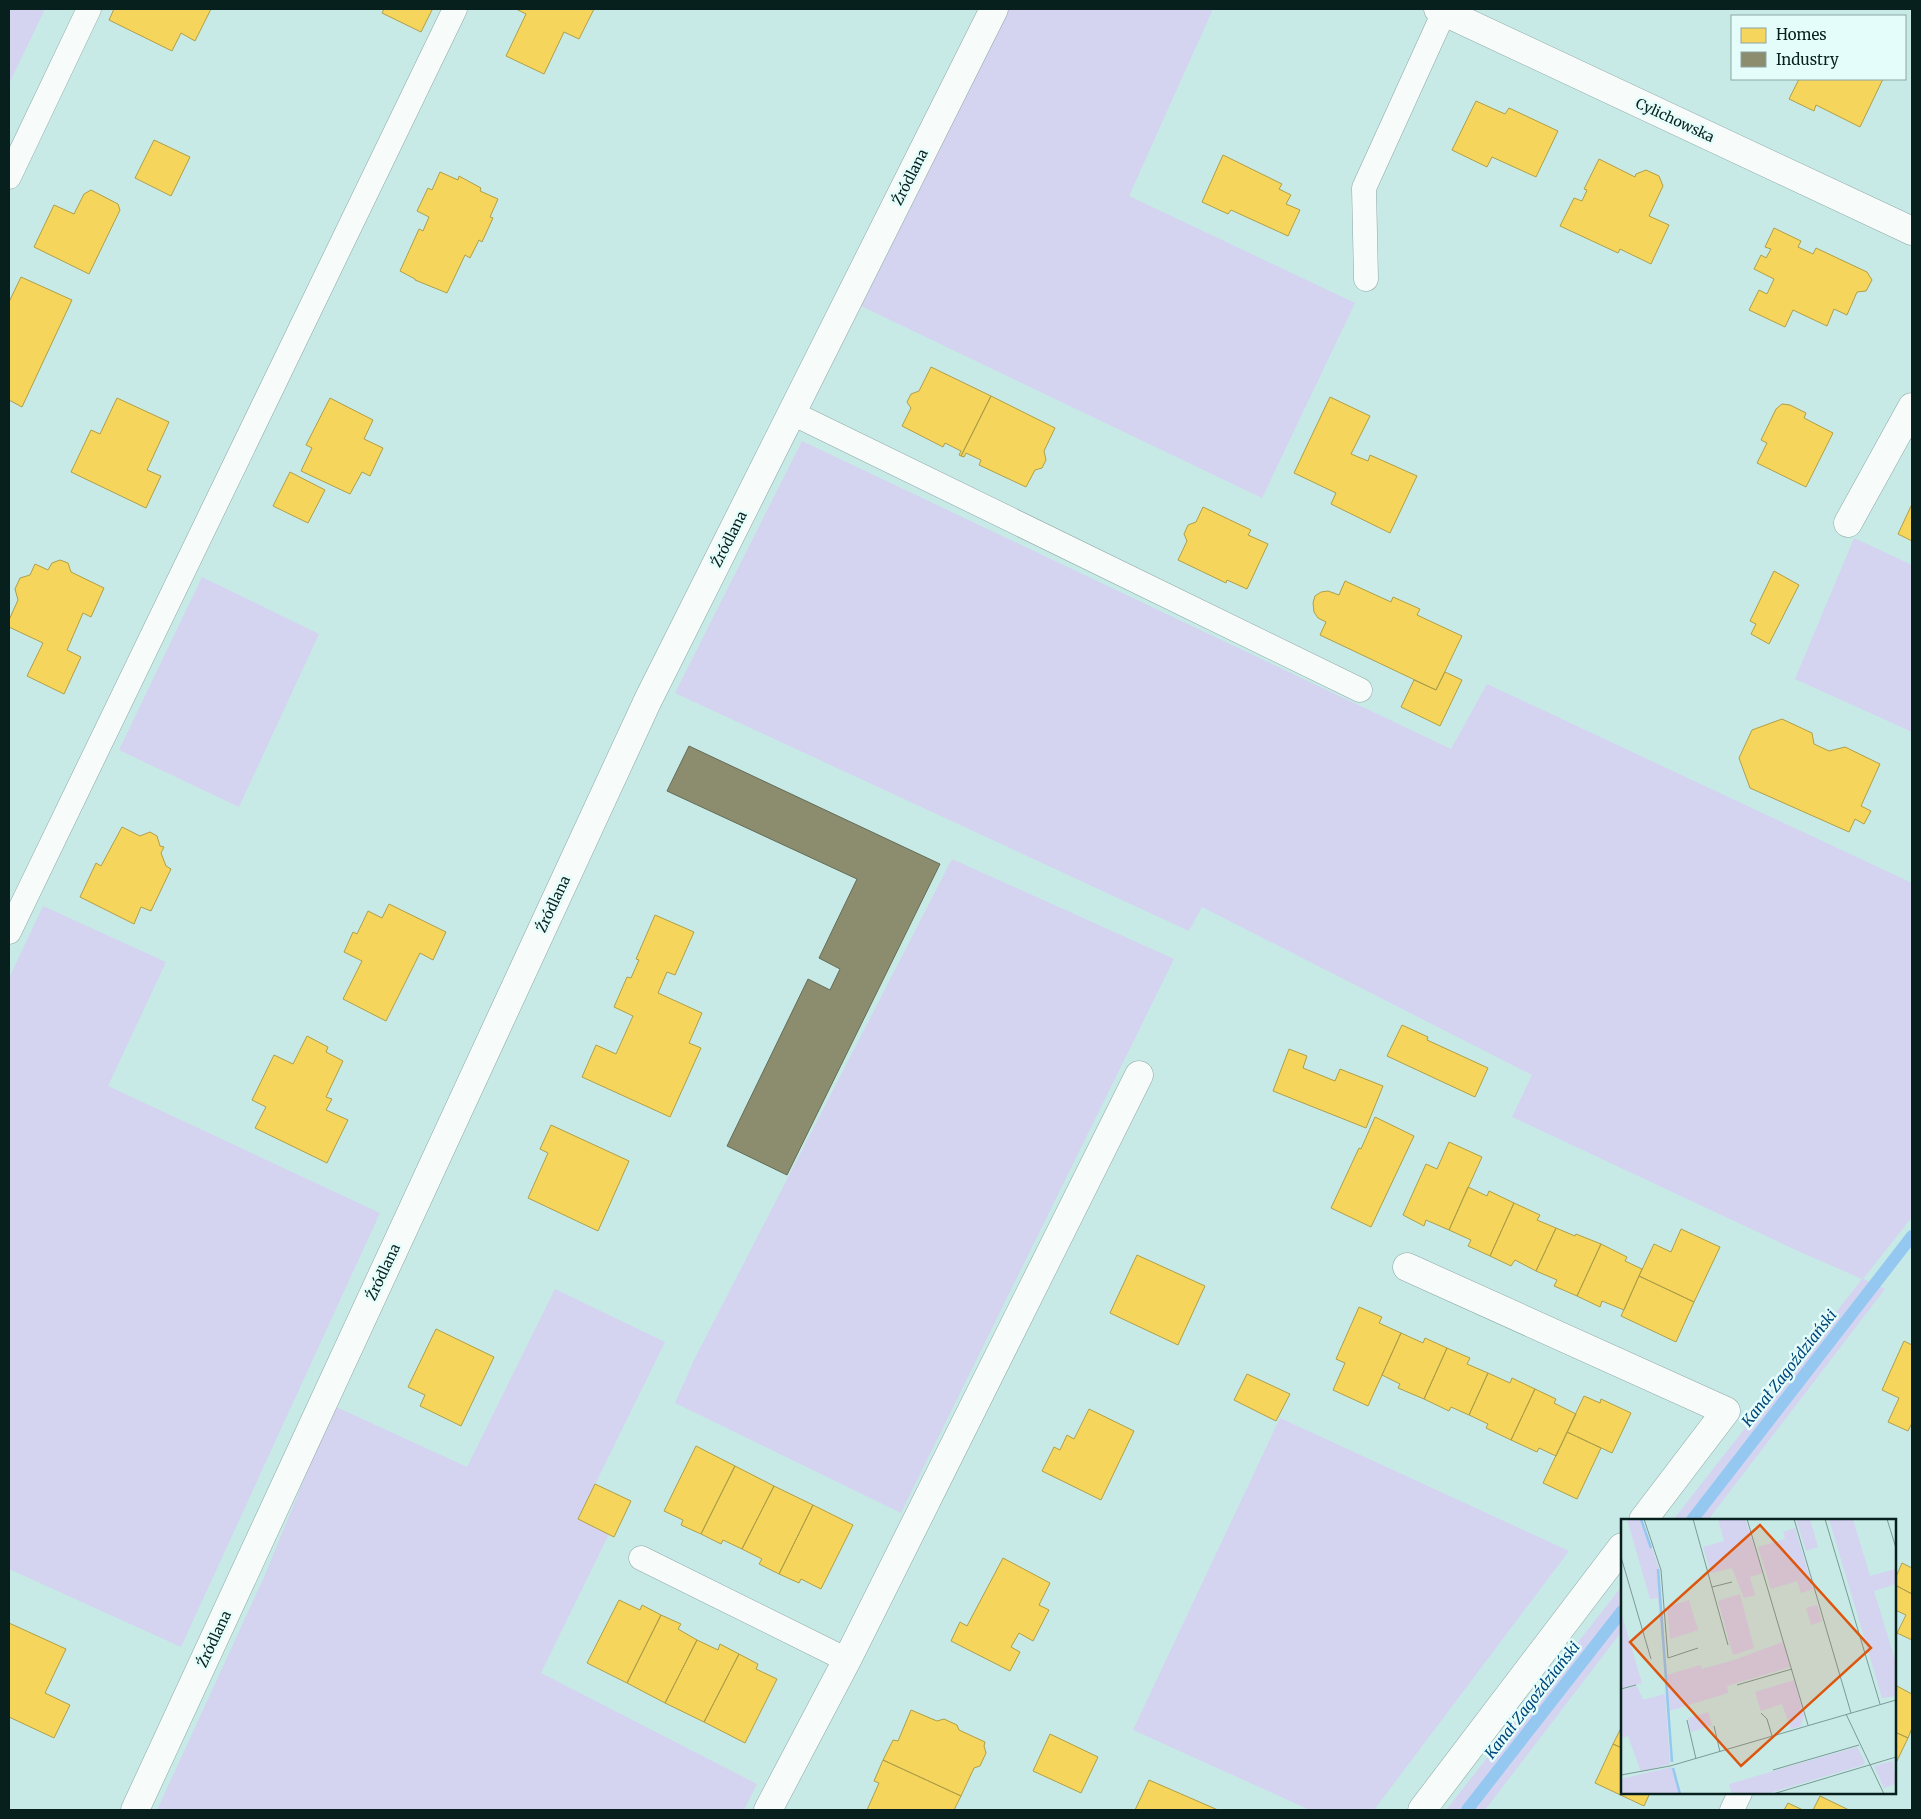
<svg xmlns="http://www.w3.org/2000/svg" width="1921" height="1819" viewBox="0 0 1921 1819" font-family="Merriweather,serif">
<rect width="100%" height="100%" fill="#c8eae7"/>
<path fill="#d4d3f0" d="M9 9H45L9 84Z
M1006 9H1213L1129 196 1355 303 1262 498 859 305Z
M802 441 1451 749 1487 684 1912 883V1217L1863 1279 1885 1289 1708 1520H1673L1862 1279 1798 1251 1512 1117 1532 1075 1202 907 1189 931 675 693Z
M1854 538 1912 565V732L1795 679Z
M202 577 319 634 239 807 119 750Z
M952 859 1174 959 901 1513 675 1403 695 1358Z
M43 906 166 962 108 1086 380 1213 181 1647 9 1569V978Z
M555 1289 665 1342 578 1519 609 1534 541 1673 757 1784 744 1810H157L264 1577 334 1406 467 1467Z
M1280 1418 1569 1551 1374 1810H1310L1133 1730Z
M1622 1586V1631L1485 1810H1446Z"/>
<path fill="#f6d55c" stroke="#ae9f49" d="M114 9H211L195 41 181 33 172 51 109 20Z
M384 9H432V10L421 32 382 13Z
M516 9H594L579 39 564 32 544 74 506 56 526 14Z
M1799 79H1883L1860 127 1816 105 1814 111 1789 99Z
M1476 101 1505 114 1509 108 1558 131 1536 177 1492 157 1487 167 1452 150Z
M154 140 190 157 171 196 135 178Z
M1223 155 1282 184 1279 189 1291 195 1286 204 1300 210 1288 236 1231 210 1228 214 1202 202Z
M1599 159 1635 177 1636 174 1646 170 1659 176 1663 186 1649 216 1669 225 1651 264 1620 249 1618 253 1560 226 1574 198 1582 201 1587 190 1584 189Z
M440 172 458 180 459 176 481 188 480 191 498 199 490 217 493 218 482 242 479 240 470 258 465 255 447 293 415 280V279L400 271 419 229 423 231 429 217 417 211 428 188 432 190Z
M91 190 118 204 120 210 89 274 34 247 54 205 74 214 84 194Z
M1774 228 1801 241 1798 247 1813 254 1816 248 1867 272 1872 280 1866 291 1857 292 1847 315 1834 309 1827 326 1793 310 1785 327 1749 310 1759 290 1767 294 1774 279 1754 269 1761 255 1766 258 1771 249 1765 247Z
M21 277 72 300 22 407 9 400V302Z
M931 367 991 396 961 456 959 455 961 451 945 443 943 447 902 426 911 408 907 402 911 394 919 391Z
M991 396 1055 428 1044 451 1046 460 1042 468 1035 470 1026 487 979 465 981 460 966 453 964 457 961 456Z
M1330 397 1370 416 1351 454 1368 461 1370 455 1417 476 1390 533 1331 504 1336 493 1294 473Z
M117 398 169 422 147 470 161 476 146 508 71 472 91 430 100 434Z
M330 398 373 420 364 439 383 448 370 476 362 472 350 494 301 471 312 448 306 445Z
M1782 404 1790 405 1806 413 1804 418 1833 433 1806 487 1757 463 1767 443 1761 440 1776 409Z
M290 472 325 490 308 523 273 506Z
M1912 504V541L1898 534Z
M1203 507 1251 530 1248 535 1268 544 1247 589 1227 580 1226 583 1178 560 1187 541 1184 534 1188 525 1196 522Z
M60 560 68 563 71 572 104 588 91 617 83 613 67 650 81 657 64 694 27 676 43 643 9 627V620L18 600 15 589 20 578 30 575 35 564 48 570 52 563Z
M1774 571 1799 585 1769 644 1751 634 1756 624 1750 621Z
M1345 581 1391 602 1393 597 1420 609 1417 615 1462 636 1436 690 1320 635 1326 622 1318 618 1314 612 1313 603 1315 596 1321 592 1328 591 1339 595Z
M1445 672 1462 680 1440 726 1401 707 1414 680 1436 690Z
M1782 719 1812 733 1814 744 1829 751 1845 747 1880 764 1861 806 1871 811 1864 824 1855 819 1849 832 1750 788 1739 758 1752 730Z
M122 827 140 836 150 832 157 836 160 846 164 847 161 853 166 866 171 869 151 911 141 907 134 924 80 897 96 863 101 866Z
M389 904 446 932 433 960 420 953 386 1021 343 999 362 961 344 952 353 932 357 934 368 911 382 918Z
M655 915 694 932 675 975 667 972 658 993 702 1013 689 1043 701 1048 670 1117 582 1077 596 1045 616 1054 633 1016 614 1007 627 977 631 978 639 960 636 959Z
M1402 1025 1428 1037 1427 1040 1488 1068 1475 1097 1387 1056Z
M307 1036 328 1047 326 1052 343 1061 326 1097 332 1099 326 1110 348 1120 327 1163 255 1128 266 1107 252 1100 274 1055 293 1064Z
M1289 1049 1307 1056 1303 1068 1335 1081 1340 1069 1383 1086 1366 1128 1273 1091Z
M1375 1117 1414 1136 1371 1227 1331 1208 1359 1148 1361 1149Z
M551 1125 629 1161 598 1231 528 1198 548 1153 540 1149Z
M1449 1142 1482 1157 1449 1230 1426 1220 1424 1226 1403 1215 1426 1164 1437 1169Z
M1468 1187 1487 1196 1489 1191 1514 1203 1490 1256 1468 1246 1471 1240 1449 1230Z
M1514 1203 1540 1215 1537 1220 1556 1228 1536 1271 1515 1260 1511 1266 1490 1256Z
M1556 1228 1575 1236 1576 1234 1601 1244 1577 1296 1554 1286 1557 1280 1536 1271Z
M1681 1229 1720 1247 1694 1302 1639 1276 1654 1244 1671 1252Z
M1601 1244 1627 1257 1625 1261 1642 1269 1624 1310 1602 1301 1600 1307 1577 1296Z
M1137 1255 1205 1286 1178 1345 1110 1313Z
M1639 1276 1694 1302 1676 1342 1621 1316Z
M1359 1307 1382 1317 1379 1323 1401 1333 1368 1406 1333 1390 1345 1363 1336 1359Z
M436 1329 494 1357 461 1426 420 1406 425 1395 408 1387Z
M1401 1333 1423 1343 1425 1338 1447 1348 1424 1399 1398 1388 1400 1384 1382 1375Z
M1904 1341 1912 1345V1423L1908 1431 1888 1422 1899 1398 1882 1390Z
M1447 1348 1470 1358 1467 1364 1488 1373 1469 1415 1451 1407 1449 1411 1424 1399Z
M1488 1373 1510 1383 1512 1378 1535 1389 1511 1440 1486 1428 1488 1424 1469 1415Z
M1247 1374 1290 1394 1276 1421 1234 1400Z
M1535 1389 1556 1399 1554 1403 1576 1414 1556 1456 1539 1448 1537 1452 1511 1440Z
M1584 1396 1600 1403 1601 1399 1631 1413 1612 1453 1567 1432Z
M1089 1409 1134 1431 1101 1500 1042 1471 1054 1447 1060 1450 1067 1435 1074 1439Z
M1567 1432 1601 1448 1577 1499 1543 1483Z
M696 1446 735 1466 701 1534 681 1525 683 1520 664 1511Z
M735 1466 774 1486 742 1549 723 1540 721 1544 701 1534Z
M595 1484 631 1501 614 1537 578 1519Z
M774 1486 813 1505 779 1574 759 1564 762 1559 742 1549Z
M813 1505 853 1525 821 1589 801 1579 799 1583 779 1574Z
M1003 1558 1050 1583 1039 1605 1049 1610 1033 1641 1019 1633 1011 1647 1020 1652 1010 1671 951 1641 960 1622 967 1626Z
M1902 1563 1912 1568V1594L1895 1585V1579Z
M1895 1585 1912 1594V1640L1897 1633 1906 1615 1895 1610Z
M619 1600 640 1610 642 1605 661 1615 627 1683 587 1663Z
M661 1615 681 1624 678 1629 697 1640 665 1703 627 1683Z
M9 1623 66 1649 45 1693 70 1705 54 1738 9 1717Z
M697 1640 718 1650 720 1644 739 1654 704 1722 665 1703Z
M739 1654 758 1664 756 1669 777 1679 745 1743 704 1722Z
M1895 1685 1912 1694V1728L1908 1738 1895 1732Z
M911 1710 937 1721 944 1719 957 1725 959 1730 985 1742 984 1746 986 1753 980 1766 974 1768 961 1796 883 1760 893 1740 898 1741Z
M1622 1726V1748L1613 1744Z
M1895 1732 1908 1738 1895 1765Z
M1050 1734 1098 1757 1081 1793 1033 1771Z
M1613 1744 1622 1748V1793H1650L1644 1806 1595 1783Z
M883 1760 961 1796 954 1810H867L879 1783 874 1781Z
M1149 1780 1218 1810H1135Z
M1820 1796 1849 1810H1813Z
M1788 1803 1803 1810H1784Z"/>
<path fill="#8c8c6e" stroke="#646c56" d="M689 746 940 864 787 1175 727 1146 808 979 830 990 840 969 819 958 857 879 667 791Z"/>
<g fill="none" stroke-linecap="round" stroke-linejoin="round">
<path stroke="#94c8f0" stroke-width="12" d="M1692 1520 1912 1236
M1467 1810 1622 1611"/>
<g stroke="#8ca7a4" stroke-width="25">
<path id="service" d="M9 177 89 9
M1366 279 1364 188 1444 12
M792 413 1360 690
M9 932 455 9
M641 1558 847 1660
M1732 1810 1740 1793"/>
</g>
<g stroke="#8ca7a4" stroke-width="29">
<path id="minor" d="M1438 9 1912 231
M1848 523 1912 407
M1407 1267 1726 1411 1643 1520
M135 1810 648 700 994 9
M768 1810 847 1660 1139 1075
M1422 1810 1622 1547"/>
</g>
<use href="#service" stroke="#f7fcfb" stroke-width="24"/>
<use href="#minor" stroke="#f7fcfb" stroke-width="28"/>
</g>
<g text-anchor="middle" dominant-baseline="central" stroke-width="5" stroke-linejoin="round" paint-order="stroke">
<g font-size="14" fill="#07201e" stroke="#e5fdfa">
<text transform="translate(1675 120) rotate(25)">Cylichowska</text>
<text transform="translate(910 177) rotate(-63)">Źródlana</text>
<text transform="translate(729 539) rotate(-63)">Źródlana</text>
<text transform="translate(553 904) rotate(-65)">Źródlana</text>
<text transform="translate(383 1272) rotate(-65)">Źródlana</text>
<text transform="translate(214 1639) rotate(-65)">Źródlana</text>
</g>
<g font-size="15" font-style="italic" fill="#00477b" stroke="#e5fdfa">
<text transform="translate(1789 1368) rotate(-52)">Kanał Zagoździański</text>
<text transform="translate(1532 1700) rotate(-52)">Kanał Zagoździański</text>
</g>
</g>
<g transform="translate(1621 1519)">
<rect width="275" height="275" fill="#c8eae7"/>
<path d="M6 0H21L38 50 46 156 79 146 81 150 113 141 162 123 169 148 106 167 107 174 48 192 37 79 29 80ZM97 0H124L142 54 129 58 134 76 123 79 111 49 90 54 82 28 103 22ZM175 0H189L197 28 185 32ZM208 0H232L249 57 275 50V65L253 72 275 144V177L261 179ZM174 9 192 70 180 74 176 62 150 70 137 28 164 20 162 13ZM119 75 133 129 112 136 97 82ZM68 81 77 111 49 120 46 88ZM196 86 201 102 190 106 185 89ZM0 93 21 164 0 170ZM173 161 183 196 180 207 170 210 161 185 140 192 134 173ZM16 167 22 181 44 175 49 245 20 253 7 217 0 219V171ZM87 193 91 206 70 213 67 199ZM236 228 244 243 242 246 145 275H111L108 265ZM272 242 275 265 263 269 253 247ZM51 248 58 275H0V260Z" fill="#d4d3f0"/>
<path fill="none" stroke="#94c8f0" stroke-width="2.5" d="M20 0 30 29M37 50 51 243M52 249 59 275"/>
<path fill="none" stroke="#7b9997" stroke-width="1" d="M23 0 40 51 47 139 77 129M72 0 107 126M126 0 187 206M173 0 230 194M204 0 259 185M266 0 275 29M0 38 30 140M91 68 111 63M116 166 171 150M0 170 15 166M140 194 146 200 151 217M225 195 263 275M66 201 75 240M93 207 99 233M152 251 238 226M0 256 49 247 275 181M152 275 275 238"/>
<path fill="#dd560d" fill-opacity="0.15" stroke="#dd560d" stroke-width="2.5" d="M139 6 250 129 120 247 9 123Z"/>
<rect width="275" height="275" fill="none" stroke="#07201e" stroke-width="2.5"/>
</g>
<rect width="1921" height="1819" fill="none" stroke="#07201e" stroke-width="20"/>
<rect x="1731" y="15" width="175" height="65" fill="#e5fdfa" stroke="#8ca5a2"/>
<rect x="1741" y="28" width="25" height="15" fill="#f6d55c" stroke="#8ca5a2"/>
<text x="1776" y="40" font-size="15" fill="#07201e">Homes</text>
<rect x="1741" y="52" width="25" height="15" fill="#8c8c6e" stroke="#8ca5a2"/>
<text x="1776" y="65" font-size="15" fill="#07201e">Industry</text>
</svg>
